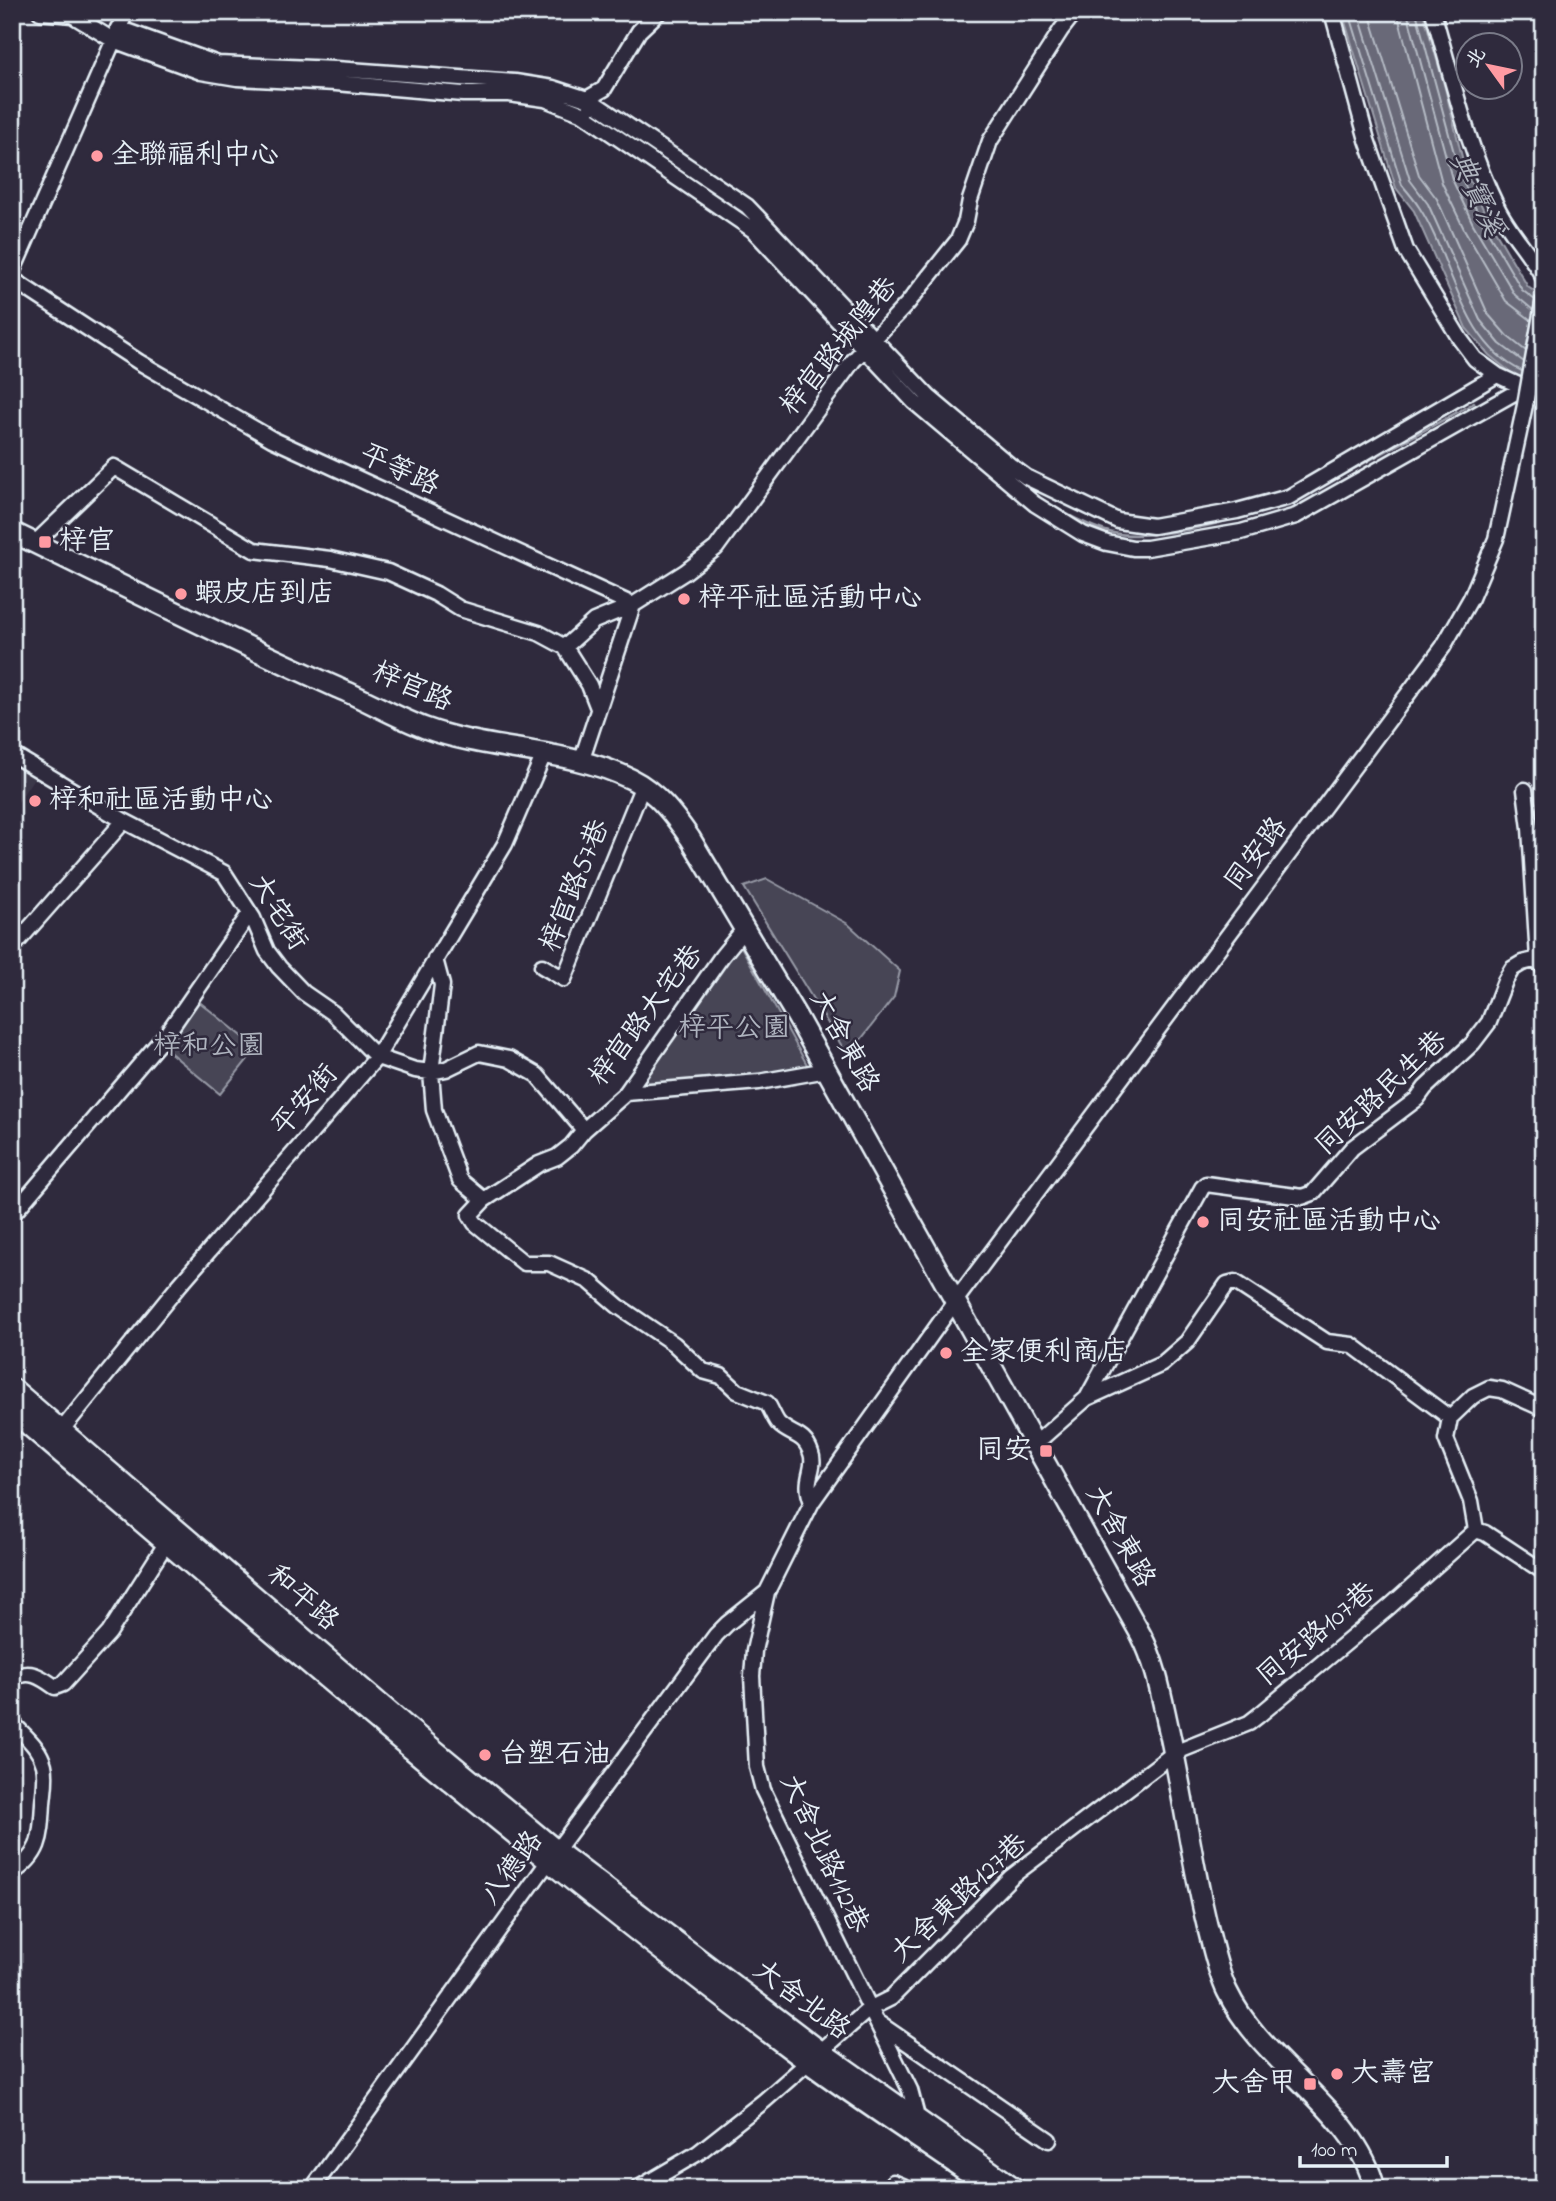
<svg xmlns="http://www.w3.org/2000/svg" width="1556" height="2201" viewBox="0 0 1556 2201" font-family="'Indie Flower','LXGW WenKai TC',sans-serif">
<rect width="100%" height="100%" fill="#2f2a3d"/>
<filter id="ink" filterUnits="userSpaceOnUse"><feTurbulence type="fractalNoise" baseFrequency=".0143" numOctaves="2"/><feDisplacementMap in="SourceGraphic" scale="14" xChannelSelector="R" yChannelSelector="G"/><feConvolveMatrix kernelMatrix="1 2 1 2 8 2 1 2 1" color-interpolation-filters="sRGB"/></filter>
<g filter="url(#ink)">
<path fill="#3b3749" d="M12 761 36 775 12 811Z"/>
<path fill="#464455" stroke="#979aa6" stroke-width="2" d="M767 879 848 924 900 971 894 997 848 1056 744 887Z
M739 943 810 1070 635 1087Z
M197 1000 257 1048 220 1094 161 1045Z"/>
<path fill="#696978" stroke="#9c9fab" stroke-width="2" d="M1342 12H1423L1445 88 1466 173 1487 217 1528 287 1544 298V388L1514 375 1489 355 1466 328 1414 211 1396 188Z"/>
<g fill="none" stroke-linecap="round" stroke-linejoin="round">
<path stroke="#b5bbc5" stroke-width="2" d="M1349 12 1402 185C1408 192 1414 199 1419 207 1453 259 1460 342 1522 371
M1358 12 1410 180 1428 204 1480 320 1500 344 1524 362
M1369 12 1419 175 1437 199 1488 314 1507 336 1526 351
M1397 12 1442 183 1464 229 1506 301 1531 320
M1407 12 1452 179 1473 224 1515 295 1533 310
M1416 12 1460 175 1481 220 1522 290 1535 300"/>
<path stroke="#9c9fab" stroke-width="2.5" d="M358 78 387 80
M1299 499 1474 403
M1045 502C1065 513 1087 526 1109 532 1140 541 1204 528 1236 518"/>
<g stroke="#e8f1f8" stroke-width="19">
<path id="minor" d="M40 12 72 15 113 40 201 72 237 78 336 83 463 94H509L545 99 583 114 753 230 914 402 1035 504 1083 534 1107 543 1133 548H1147L1241 532 1296 516 1523 388
M1332 12 1367 140 1406 250 1460 339 1475 359 1497 375 1544 397
M1433 12C1452 77 1467 146 1497 207 1509 232 1532 255 1544 279
M118 28 218 64 336 69 515 82 553 88 590 100 747 206 929 397 1011 466 1026 477 1118 521 1153 526 1237 511 1289 497 1497 375
M591 106 590 97 604 89 639 31 659 12
M12 273 126 12
M12 279 139 362 272 439 633 605 581 762
M35 543 114 467 254 550 330 559 388 572 436 594 460 609 539 633 565 647 589 685 598 708
M565 647 594 621 633 605 685 572 716 548 853 361 907 304 958 240 966 221 970 200 990 141 1061 30 1075 12
M12 754 124 821 224 873 253 918 267 951 279 967 304 993 333 1013 377 1057 415 1070 431 1072 446 1069 479 1053 509 1059 537 1075 584 1130
M1525 790 1530 828 1538 959
M745 928 722 956 626 1093 584 1130 571 1146 557 1157 539 1164 484 1200 470 1215 475 1223 524 1263H549L589 1281 618 1306 674 1344 703 1371 721 1376 737 1391 767 1403C771 1409 774 1418 778 1423 790 1436 804 1432 811 1453 817 1469 802 1479 812 1502
M12 948 124 821
M435 959 442 985 431 1072 434 1110 460 1180 484 1200
M542 966 564 979 643 785
M626 1093 759 1082 827 1070
M12 1215 168 1032 250 913
M1087 1398 1162 1364 1187 1342 1227 1284 1235 1282 1327 1342 1352 1345 1450 1418
M56 1437 176 1289 377 1057 505 844 544 754
M1035 1444 1087 1398 1202 1188 1206 1184 1302 1197 1313 1193 1352 1148 1417 1099 1425 1088 1473 1043 1489 1022 1505 981 1512 969 1522 963 1538 959 1544 970
M1476 1530 1471 1501 1446 1439 1450 1418 1473 1396 1489 1388 1502 1390 1544 1409
M1476 1530 1485 1533 1544 1572
M12 1679C29 1668 41 1677 55 1687L63 1684 109 1633 167 1542
M12 1722C24 1736 39 1746 44 1765 47 1777 44 1791 43 1803 41 1835 42 1854 12 1873
M877 2022 1049 2140
M916 2123 918 2120 910 2090 763 1790 757 1767 752 1676 754 1651 767 1592 812 1502 956 1300 1443 647 1471 598 1496 539 1525 405
M893 2182 910 2189
M312 2189 548 1862 716 1635 727 1624 767 1592
M637 2189 698 2153 764 2101 869 2009 891 1998 1011 1877 1174 1753 1249 1723 1258 1716 1388 1608 1476 1530"/>
</g>
<g stroke="#e8f1f8" stroke-width="24">
<path id="major" d="M12 532C121 585 228 639 338 688 367 700 395 717 425 728 491 752 567 748 631 779 657 792 674 815 690 838L797 1017 1141 1635C1156 1664 1161 1694 1168 1726 1183 1792 1191 1859 1207 1925 1213 1947 1217 1970 1227 1991 1262 2065 1357 2110 1375 2189
M12 1388 407 1727 557 1851 819 2050 1016 2189
M12 1411C271 1633 531 1856 805 2060 866 2105 930 2145 992 2189"/>
</g>
<use href="#minor" stroke="#2f2a3d" stroke-width="14"/>
<use href="#major" stroke="#2f2a3d" stroke-width="19"/>
<g stroke="#e8f1f8" stroke-width="19" stroke-linecap="butt">
<path id="minor-bridge" d="M1525 405 1544 298"/>
</g>
<use href="#minor-bridge" stroke="#2f2a3d" stroke-width="14"/>
</g>
</g>
<g fill="#ff9aa2" stroke="#2f2a3d" stroke-width="2.5">
<circle cx="97" cy="156" r="7"/>
<rect x="38" y="535" width="14" height="14" rx="3.5"/>
<circle cx="181" cy="594" r="7"/>
<circle cx="684" cy="599" r="7"/>
<circle cx="35" cy="801" r="7"/>
<circle cx="1203" cy="1222" r="7"/>
<circle cx="946" cy="1353" r="7"/>
<rect x="1039" y="1444" width="14" height="14" rx="3.5"/>
<circle cx="485" cy="1755" r="7"/>
<circle cx="1337" cy="2074" r="7"/>
<rect x="1303" y="2077" width="14" height="14" rx="3.5"/>
</g>
<g text-anchor="middle" dominant-baseline="central" stroke-width="5" stroke-linejoin="round" paint-order="stroke">
<g font-size="28" fill="#e8f1f8" stroke="#2f2a3d" text-anchor="start">
<text x="111" y="156">全聯福利中心</text>
<text x="59" y="542">梓官</text>
<text x="195" y="594">蝦皮店到店</text>
<text x="698" y="599">梓平社區活動中心</text>
<text x="49" y="801">梓和社區活動中心</text>
<text x="1217" y="1222">同安社區活動中心</text>
<text x="960" y="1353">全家便利商店</text>
<text x="1032" y="1451" text-anchor="end">同安</text>
<text x="499" y="1755">台塑石油</text>
<text x="1351" y="2074">大壽宮</text>
<text x="1296" y="2084" text-anchor="end">大舍甲</text>
</g>
<g font-size="28" fill="#e8f1f8" stroke="#2f2a3d">
<text transform="translate(840 347) rotate(-51)">梓官路城隍巷</text>
<text transform="translate(399 471) rotate(25)">平等路</text>
<text transform="translate(412 688) rotate(23)">梓官路</text>
<text transform="translate(1257 855) rotate(-53)">同安路</text>
<text transform="translate(576 886) rotate(-68)">梓官路57巷</text>
<text transform="translate(277 913) rotate(58)">大宅街</text>
<text transform="translate(647 1016) rotate(-53)">梓官路大宅巷</text>
<text transform="translate(843 1042) rotate(61)">大舍東路</text>
<text transform="translate(1382 1094) rotate(-43)">同安路民生巷</text>
<text transform="translate(306 1101) rotate(-49)">平安街</text>
<text transform="translate(1119 1537) rotate(61)">大舍東路</text>
<text transform="translate(302 1599) rotate(41)">和平路</text>
<text transform="translate(1317 1635) rotate(-40)">同安路107巷</text>
<text transform="translate(823 1854) rotate(65)">大舍北路112巷</text>
<text transform="translate(513 1869) rotate(-54)">八德路</text>
<text transform="translate(960 1899) rotate(-43)">大舍東路127巷</text>
<text transform="translate(801 2001) rotate(37)">大舍北路</text>
</g>
<g font-size="28" fill="#afb4bf" stroke="#2f2a3d">
<text x="734" y="1029">梓平公園</text>
<text x="209" y="1047">梓和公園</text>
</g>
<g font-size="30" font-style="italic" fill="#afb4be" stroke="#2f2a3d">
<text transform="translate(1475 195) rotate(65)">典寶溪</text>
</g>
</g>
<rect width="1556" height="2201" fill="none" stroke="#2f2a3d" stroke-width="42"/>
<rect x="21" y="21" width="1514" height="2159" fill="none" stroke="#e8f1f8" stroke-width="2.5" filter="url(#ink)"/>
<g transform="translate(1489 66) rotate(303)"><circle r="33" fill="#2f2a3d" stroke="#797a88" stroke-width="2"/>
<path d="M0-5L12 26L0 18L-12 26Z" fill="#ff9aa2"/>
<text y="-10" font-size="19" font-weight="bold" text-anchor="middle" fill="#e8f1f8">北</text>
</g>
<path d="M1300 2156v10h147v-10" fill="none" stroke="#e8f1f8" stroke-width="3.5"/>
<text x="1311" y="2156" font-size="21" fill="#e8f1f8" stroke="#2f2a3d" stroke-width="5" paint-order="stroke">100 m</text>
</svg>
